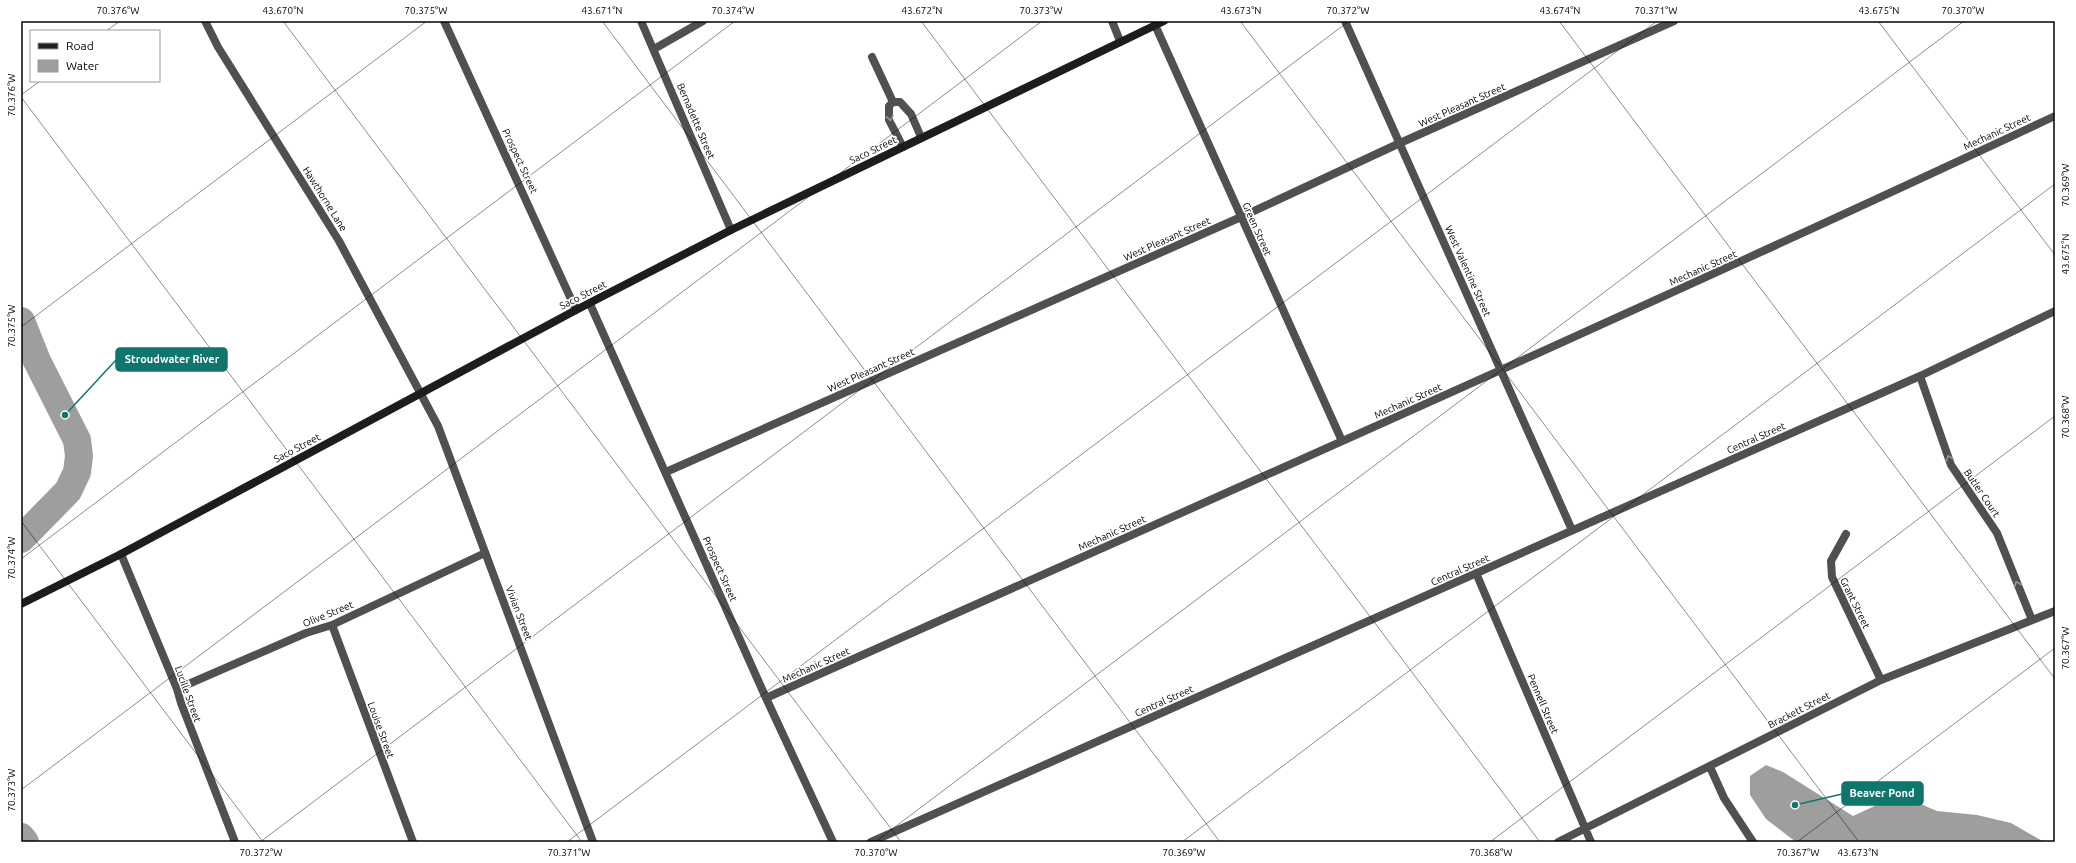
<svg xmlns="http://www.w3.org/2000/svg" width="2076" height="863" viewBox="0 0 2076 863" font-family="Ubuntu,sans-serif">
<rect width="100%" height="100%" fill="#fff"/>
<path fill="#9e9e9e" d="M1766 765 1783 772 1853 816 1881 803 1904 797 1937 811 1977 815 2011 823 2044 842H1796L1766 819 1750 795V776Z"/>
<g fill="none" stroke-linecap="round" stroke-linejoin="round">
<path stroke="#9e9e9e" stroke-width="28" d="M21 321 37 361 77 440 79 456 77 472 68 491 21 539
M21 837 25 842"/>
<path stroke="#505050" stroke-width="8" d="M872 57 893 102
M903 147 889 120V106L893 102H900L911 114 921 137"/>
<path stroke="#505050" stroke-width="8" d="M205 21 218 47 339 241 438 426 593 842
M444 21 576 310
M641 21 731 230
M1112 21 1120 41
M1345 21 1572 530
M1155 25 1342 441
M654 49 703 21
M590 304 766 698 833 842
M1920 376 1951 465 1997 533 2032 620
M666 472 1241 217 1400 143 1674 21
M1846 534 1831 561 1832 577 1881 680
M121 554 177 689 181 703 235 842
M1476 573 1591 842
M332 625 413 842
M177 689 306 633 332 625 485 553
M766 698C1196 506 1628 316 2055 116
M1710 767 1724 798 1753 842
M871 842 1920 376 2055 311
M1558 842 1881 680 2055 611"/>
<path stroke="#1d1d1d" stroke-width="8" d="M21 604 121 554 576 310 731 230 1164 21"/>
</g>
<defs><path id="oneway-chevron" d="M-2-3.5L2.5 0L-2 3.5" fill="none" stroke-width="1.6" stroke-linecap="round" stroke-linejoin="round"/></defs>
<g stroke="#969696">
<use href="#oneway-chevron" transform="translate(890 118) rotate(79)"/>
<use href="#oneway-chevron" transform="translate(1949 458) rotate(-109)"/>
<use href="#oneway-chevron" transform="translate(2017 584) rotate(-112)"/>
</g>
<path fill="none" stroke="#000" stroke-width="1" stroke-opacity="0.45" d="M283 21 901 842M602 21 1220 842M921 21 1540 842M1240 21 1859 842M1559 21 2055 679M1878 21 2055 255M106 31 120 21M21 95 40 81M21 97 582 842M21 327 427 21M21 521 263 842M21 559 735 21M21 790 1042 21M260 842 1349 21M567 842 1657 21M875 842 1964 21M1182 842 2055 184M1490 842 2055 416M1797 842 2055 648"/>
<g text-anchor="middle" dominant-baseline="central" stroke-width="3.5" stroke-linejoin="round" paint-order="stroke">
<g font-size="10" fill="#000" stroke="#fff">
<text transform="translate(1462 105) rotate(-24)">West Pleasant Street</text>
<text transform="translate(696 121) rotate(67)">Bernadette Street</text>
<text transform="translate(1997 132) rotate(-25)">Mechanic Street</text>
<text transform="translate(873 150) rotate(-26)">Saco Street</text>
<text transform="translate(520 161) rotate(65)">Prospect Street</text>
<text transform="translate(325 199) rotate(58)">Hawthorne Lane</text>
<text transform="translate(1257 229) rotate(66)">Green Street</text>
<text transform="translate(1167 239) rotate(-24)">West Pleasant Street</text>
<text transform="translate(1703 268) rotate(-24)">Mechanic Street</text>
<text transform="translate(1468 271) rotate(66)">West Valentine Street</text>
<text transform="translate(583 295) rotate(-27)">Saco Street</text>
<text transform="translate(871 370) rotate(-24)">West Pleasant Street</text>
<text transform="translate(1408 401) rotate(-24)">Mechanic Street</text>
<text transform="translate(1756 438) rotate(-24)">Central Street</text>
<text transform="translate(297 448) rotate(-28)">Saco Street</text>
<text transform="translate(1982 493) rotate(56)">Butler Court</text>
<text transform="translate(1112 533) rotate(-24)">Mechanic Street</text>
<text transform="translate(720 569) rotate(66)">Prospect Street</text>
<text transform="translate(1460 570) rotate(-24)">Central Street</text>
<text transform="translate(1855 603) rotate(64)">Grant Street</text>
<text transform="translate(519 613) rotate(69)">Vivian Street</text>
<text transform="translate(328 614) rotate(-22)">Olive Street</text>
<text transform="translate(816 665) rotate(-24)">Mechanic Street</text>
<text transform="translate(188 694) rotate(70)">Lucille Street</text>
<text transform="translate(1164 701) rotate(-24)">Central Street</text>
<text transform="translate(1543 704) rotate(67)">Pennell Street</text>
<text transform="translate(1799 710) rotate(-27)">Brackett Street</text>
<text transform="translate(381 730) rotate(70)">Louise Street</text>
</g>
</g>
<path fill="none" stroke="#0f766e" stroke-width="1.5" d="M65 415L116 360M1795 805L1842 794"/>
<g fill="#0f766e" stroke="#fff" stroke-width="1.5">
<circle cx="65" cy="415" r="4"/>
<circle cx="1795" cy="805" r="4"/>
</g>
<g fill="#0f766e" stroke="#0f766e" stroke-width="1.5">
<rect x="116" y="348" width="111" height="23" rx="4"/>
<rect x="1842" y="782" width="81" height="23" rx="4"/>
</g>
<g font-size="11" text-anchor="middle" font-weight="bold" fill="#fff">
<text x="172" y="363">Stroudwater River</text>
<text x="1882" y="797">Beaver Pond</text>
</g>
<rect width="2076" height="863" fill="none" stroke="#ffffff" stroke-width="44"/>
<rect x="30" y="30" width="130" height="52" fill="#ffffff" stroke="#999999"/>
<rect x="38" y="43" width="20" height="6" fill="#1d1d1d" stroke="#999999"/>
<text x="66" y="50" font-size="12" fill="#000000">Road</text>
<rect x="38" y="60" width="20" height="12" fill="#9e9e9e" stroke="#999999"/>
<text x="66" y="70" font-size="12" fill="#000000">Water</text>
<rect x="22" y="22" width="2032" height="819" fill="none" stroke="#000" stroke-width="1.5"/>
<g font-size="10" text-anchor="middle" fill="#000">
<text x="118" y="14">70.376°W</text>
<text x="283" y="14">43.670°N</text>
<text x="426" y="14">70.375°W</text>
<text x="602" y="14">43.671°N</text>
<text x="733" y="14">70.374°W</text>
<text x="922" y="14">43.672°N</text>
<text x="1041" y="14">70.373°W</text>
<text x="1241" y="14">43.673°N</text>
<text x="1348" y="14">70.372°W</text>
<text x="1560" y="14">43.674°N</text>
<text x="1656" y="14">70.371°W</text>
<text x="1879" y="14">43.675°N</text>
<text x="1963" y="14">70.370°W</text>
<text transform="translate(11 95) rotate(-90)" y="4">70.376°W</text>
<text transform="translate(2065 185) rotate(-90)" y="4">70.369°W</text>
<text transform="translate(2065 254) rotate(-90)" y="4">43.675°N</text>
<text transform="translate(11 326) rotate(-90)" y="4">70.375°W</text>
<text transform="translate(2065 417) rotate(-90)" y="4">70.368°W</text>
<text transform="translate(11 558) rotate(-90)" y="4">70.374°W</text>
<text transform="translate(2065 648) rotate(-90)" y="4">70.367°W</text>
<text transform="translate(11 790) rotate(-90)" y="4">70.373°W</text>
<text x="261" y="856">70.372°W</text>
<text x="569" y="856">70.371°W</text>
<text x="876" y="856">70.370°W</text>
<text x="1184" y="856">70.369°W</text>
<text x="1491" y="856">70.368°W</text>
<text x="1798" y="856">70.367°W</text>
<text x="1858" y="856">43.673°N</text>
</g>
</svg>
